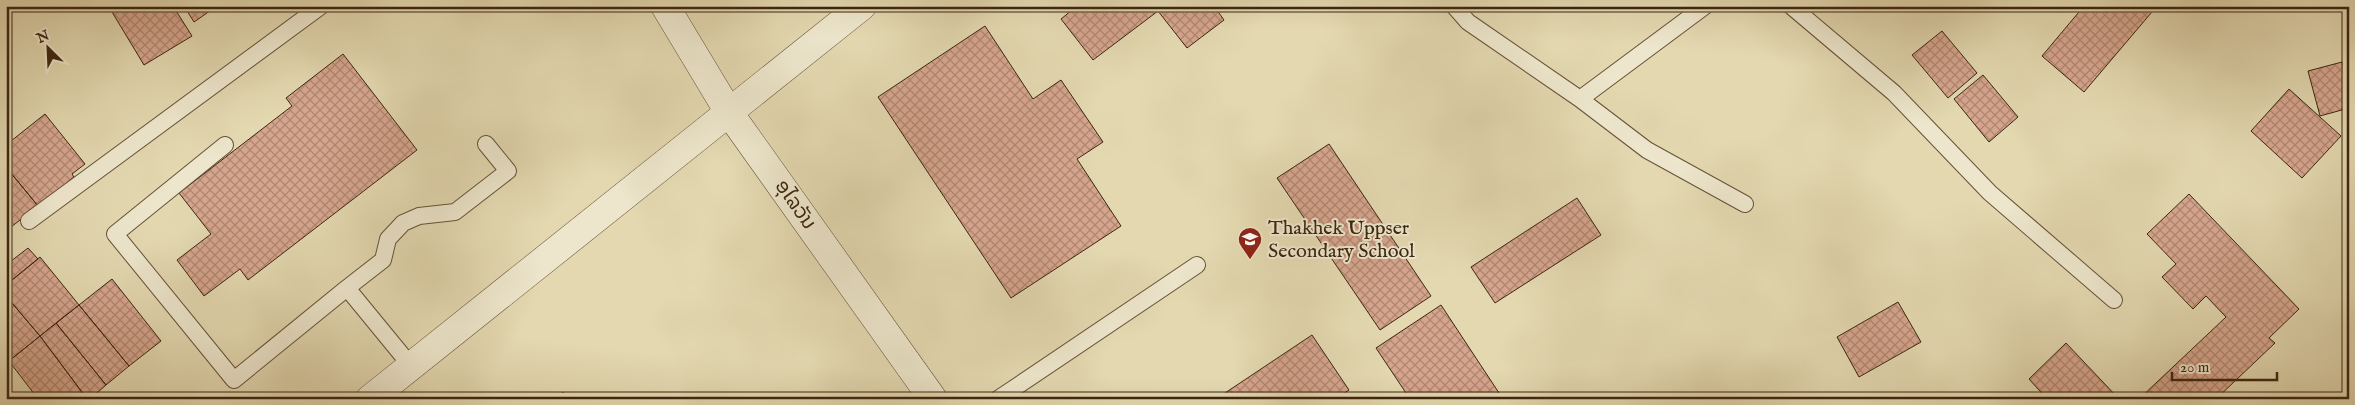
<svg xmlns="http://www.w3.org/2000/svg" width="2355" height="405" viewBox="0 0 2355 405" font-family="'IM FELL English','Noto Sans Lao',serif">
<defs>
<pattern id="building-cross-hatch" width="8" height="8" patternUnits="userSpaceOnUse" patternTransform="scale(1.25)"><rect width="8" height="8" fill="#d6a58d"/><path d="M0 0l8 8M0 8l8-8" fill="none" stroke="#af8672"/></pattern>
</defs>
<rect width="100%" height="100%" fill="#e3d8b0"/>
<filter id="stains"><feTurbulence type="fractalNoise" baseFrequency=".004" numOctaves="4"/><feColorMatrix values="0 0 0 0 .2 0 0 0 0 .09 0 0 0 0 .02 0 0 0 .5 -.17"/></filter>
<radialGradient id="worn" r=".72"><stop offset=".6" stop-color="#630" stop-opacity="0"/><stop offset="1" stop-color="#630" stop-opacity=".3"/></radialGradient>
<path fill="url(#building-cross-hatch)" stroke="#3c2610" d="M173 6 192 36 144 65 109 7Z
M184 6H217L194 22Z
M1077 6H1214L1224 20 1187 48 1158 11 1093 60 1061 19Z
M2084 6H2157L2084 92 2042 56Z
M985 26 1033 99 1061 80 1103 142 1077 159 1121 226 1011 298 878 97Z
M1942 31 1977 73 1948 98 1912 55Z
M343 54 417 150 248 280 240 269 204 296 177 260 211 234 179 193 292 106 286 98Z
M2342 62 2349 86V108L2320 116 2308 71Z
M1983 75 2018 117 1989 142 1954 99Z
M2289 89 2341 136 2302 178 2251 131Z
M45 114 85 164 72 174 74 177 38 206 6 167V145Z
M1329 144 1431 296 1380 330 1277 178Z
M6 167 38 206 6 231Z
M2189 194 2299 309 2269 338 2275 343 2216 399H2139L2226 317 2206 296 2193 309 2162 277 2176 264 2147 234Z
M1577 198 1601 235 1495 303 1471 267Z
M28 248 38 259 6 285V265Z
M40 257 79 305 40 336 6 296V285Z
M112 279 161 341 129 366 79 305Z
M7 297 40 336 9 361 6 358Z
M1898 302 1921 342 1859 377 1837 337Z
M79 305 129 366 106 385 56 323Z
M1441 305 1503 399H1410L1376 348Z
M56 323 106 385 90 399H87L40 336Z
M1312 335 1349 390 1335 399H1216Z
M40 336 82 392 74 399H38L9 361Z
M2066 343 2119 399H2047L2029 379Z
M563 392 568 399H554Z"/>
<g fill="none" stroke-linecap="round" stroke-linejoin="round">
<g stroke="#665238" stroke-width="18">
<path id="service" d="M1454 6 1468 22 1580 99 1647 150 1745 204
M1791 6 1894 93 1990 193 2114 300
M1580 99 1705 6
M225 145 115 234 234 380 347 288
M29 221 321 6
M411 366 347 288 383 260 388 239 403 223 419 216 455 212 508 171 486 144
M998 399 1197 265"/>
</g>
<g stroke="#665238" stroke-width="29">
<path id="minor" d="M370 399 862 6"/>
</g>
<g stroke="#665238" stroke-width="29">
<path id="tertiary" d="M665 6 730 114 933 399"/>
</g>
<use href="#service" stroke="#ede6cc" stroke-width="16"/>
<use href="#minor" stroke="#ede6cc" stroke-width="28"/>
<use href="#tertiary" stroke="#ede6cc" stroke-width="28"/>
</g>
<defs>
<g id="school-pin" transform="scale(1.25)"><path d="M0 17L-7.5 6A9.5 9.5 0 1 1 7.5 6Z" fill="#8f2418" stroke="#ede6cc"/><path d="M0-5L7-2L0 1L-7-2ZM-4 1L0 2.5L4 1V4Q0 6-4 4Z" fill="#fff"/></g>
</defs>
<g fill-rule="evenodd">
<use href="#school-pin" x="1250" y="239"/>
</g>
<g text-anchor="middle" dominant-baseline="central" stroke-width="4" stroke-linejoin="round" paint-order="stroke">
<g font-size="20" fill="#3c2610" stroke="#ede6cc">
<text transform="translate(795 205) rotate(55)">ອຸໄລວັນ</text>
</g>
<g font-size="20" fill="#3c2610" stroke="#ede6cc" text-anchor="start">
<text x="1268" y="228">Thakhek Uppser<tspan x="1268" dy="23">Secondary School</tspan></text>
</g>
</g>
<rect width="2355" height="405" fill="none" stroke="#e3d8b0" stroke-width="25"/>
<rect x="8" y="8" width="2340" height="390" fill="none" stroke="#3c2610" stroke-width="2.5"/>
<rect x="12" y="12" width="2330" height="380" fill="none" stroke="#3c2610"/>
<g transform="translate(48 48) rotate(336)" stroke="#ede6cc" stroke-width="4" paint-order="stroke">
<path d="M0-4L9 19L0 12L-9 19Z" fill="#3c2610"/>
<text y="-8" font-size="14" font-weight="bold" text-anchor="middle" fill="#3c2610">N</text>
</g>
<path d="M2172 372v8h105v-8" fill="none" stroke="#3c2610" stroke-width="2.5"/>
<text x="2180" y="372" font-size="15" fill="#3c2610" stroke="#ede6cc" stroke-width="4" paint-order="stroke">20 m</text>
<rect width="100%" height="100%" filter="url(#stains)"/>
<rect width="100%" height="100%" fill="url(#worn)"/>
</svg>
